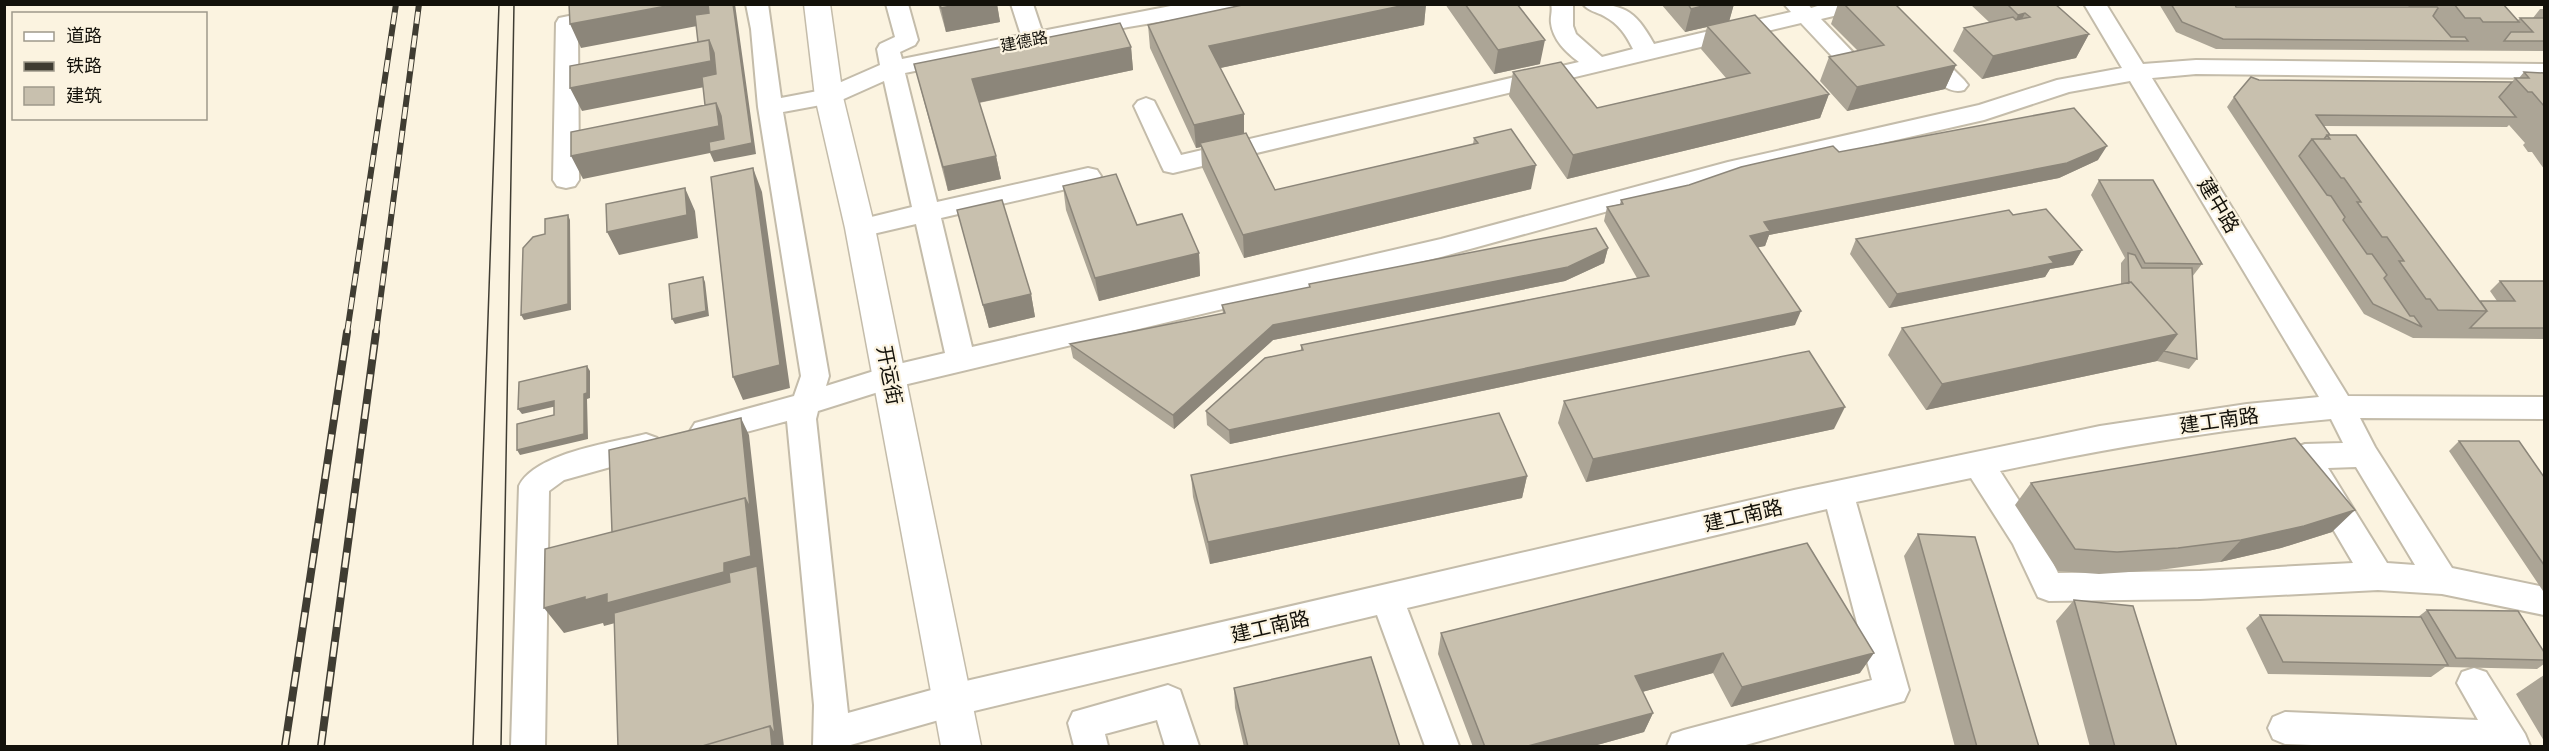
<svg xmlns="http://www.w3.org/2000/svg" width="2549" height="751" viewBox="0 0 2549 751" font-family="Quicksand,'Noto Sans SC',sans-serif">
<rect width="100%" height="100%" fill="#fbf3e0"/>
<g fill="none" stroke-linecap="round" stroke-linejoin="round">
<g stroke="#c4bcaa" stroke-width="4">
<path id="minor" d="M628 4H676L673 9 665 11 578 28 579 180 575 186 566 188 557 186 553 180 556 23 559 18Z
M746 4H768L781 98 823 90 880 65 877 49 880 44 895 37 886 4H908L918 40 915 45 900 52 902 59 1021 35 1011 4H1033L1042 31 1181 4H1235L1232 9 1224 11 1128 27 905 73 937 202 1088 168 1097 170 1101 176 1097 182 1088 184 941 218 972 347 1441 239 1728 162 1979 105 2057 80 2122 68 2084 4H2106L2143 64 2196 60 2544 64V78L2196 74 2152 78 2348 396 2544 397V419L2360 418 2375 447 2452 568 2544 587V615L2442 594 2378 590 2200 599 2049 601 2038 597 2013 544 1971 478 1856 502 1909 690 1904 701 1742 746H1667L1672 734 1684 730 1872 680 1827 509 1407 608 1459 746H1425L1377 615 953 716 847 746H813L814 705 787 421 705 443 695 439 690 431 695 423 794 396 801 376 758 107 751 29ZM884 81 912 207 851 222 847 228 851 234 860 237 916 224 945 353 890 366 826 386 829 376 783 112 837 102ZM2130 81 2319 397 2247 404 2100 426 1794 490 953 684 848 713 816 419 818 411 891 388 1441 257 1728 178 1984 120 2069 92ZM2331 419 2343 443 2305 444 2294 448 2290 456 2353 563 2200 571 2058 573 2036 527 2000 471C2110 448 2219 429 2331 419ZM2356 467 2415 565 2387 563 2328 468Z
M1551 4H1573V26L1576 34 1602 57 1633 49C1626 35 1619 24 1604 16 1597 12 1588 11 1583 4 1623 4 1634 8 1654 44L1791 12 1784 4H1808L1811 8 1824 4H1866L1863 9 1821 19 1865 65 1861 70 1853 72 1845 70 1801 23 1173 173 1164 171 1161 165 1134 106 1138 101 1146 98 1154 101 1181 155 1579 62C1566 52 1553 40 1551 23 1550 17 1553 11 1551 4Z
M1923 45 1931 47 1964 80 1968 85 1964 90C1944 96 1928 71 1915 57L1912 52 1915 47Z
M646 434 657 438 661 446 657 454 564 480 549 491 545 746H511L519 486C535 453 611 443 646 434Z
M2474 668 2486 672 2525 734 2530 746H2338L2285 744 2273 739 2268 728 2273 717 2285 712 2478 720 2457 683 2462 672Z
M1168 685 1180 690 1199 746H1165L1157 720 1105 734 1108 746H1074L1068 723 1073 712Z"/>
</g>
<g stroke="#c4bcaa" stroke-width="3">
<path id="major" d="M804 4H830L843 97 875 228 981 746H941L845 228 815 97Z"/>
</g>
<use href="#minor" fill="#fff" fill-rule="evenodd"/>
<use href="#major" fill="#fff" fill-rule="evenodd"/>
<path stroke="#3f3c32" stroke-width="1.5" d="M473 746 499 4
M501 746 514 4"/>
<g stroke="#3f3c32" stroke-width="6">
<path id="rail-far1" d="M347 333 396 4
M376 333 419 4"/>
</g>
<g stroke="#3f3c32" stroke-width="8">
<path id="rail" d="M285 746 347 332
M321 746 376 332"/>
</g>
<use href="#rail-far1" stroke="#fbf3e0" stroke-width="4" stroke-dasharray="12" stroke-linecap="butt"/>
<use href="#rail" stroke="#fbf3e0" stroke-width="5" stroke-dasharray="15" stroke-linecap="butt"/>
</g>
<path fill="#aca596" d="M938 4H997L1000 22 946 32Z
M1247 4H1426L1424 25 1220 68 1244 133 1275 190 1473 144 1474 138 1531 189 1244 258 1202 167 1201 147 1196 148 1150 48 1148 25Z
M1445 4H1517L1540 64 1494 74Z
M1661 4H1734L1729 21 1829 94 1820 118 1567 179 1509 96 1513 72 1597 108 1726 78 1701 49 1707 27 1685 32Z
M1838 4H1895L1956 65 1945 89 1847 111 1820 81 1829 57 1858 51 1831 24Z
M1970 4H2055L2089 34 2076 58 1982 79 1953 51 1964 28 1989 22Z
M2159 4H2235L2236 7H2409L2406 4H2503L2518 20 2520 18H2533L2540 9H2544V51L2216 49 2176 32Z
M1131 47 1133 70 979 103 996 156 1001 179 948 191 914 64Z
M2524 72 2544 73V169L2532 152H2528L2523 145 2525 143 2509 125 2507 127 2324 126 2330 135 2480 301H2497L2490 291 2500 281H2544V339L2413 338 2364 314 2227 107 2234 97 2259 80 2512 82 2515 78H2519Z
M1839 152 2098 160 2059 178 1769 235 1765 246 1758 247 1795 325 1230 444 1207 425 1206 411 1301 351V345L1637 278 1604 221 1607 207 1620 204 1621 200Z
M2099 180 2202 264 2192 277 2197 359 2189 369 2157 361 1926 410 1888 355 1902 328 2121 284V263L2125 258 2091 195Z
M1063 186 1137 225 1199 253 1200 276 1099 301 1066 210Z
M957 210 1031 294 1035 317 989 328Z
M2013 215 2082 250 2073 265 2050 269 2045 277 1889 308 1850 254 1856 239Z
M1608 248 1604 263 1565 281 1273 340 1174 429 1073 358 1070 344 1223 314 1222 305 1309 288V284Z
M1564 401 1834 429 1586 482 1558 423Z
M2459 441 2544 477V591H2543L2449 451Z
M1191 475 1527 476 1522 498 1210 564 1193 497Z
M2031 483 2332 532 2281 548 2220 562 2159 570 2099 574 2058 571 2015 505Z
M1918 534 2039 747H1955L1904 556Z
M1807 543 1860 673 1731 707 1713 673 1642 692 1653 713 1644 732 1590 747H1473L1438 654 1441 633Z
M2074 600 2177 747H2090L2056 621Z
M2427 610 2544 652V664L2537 669 2445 667 2431 677 2268 674 2246 628 2260 615 2418 617Z
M2544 675V741L2516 694Z
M1234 688 1400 747H1244L1235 708Z"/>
<path fill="#8c867a" d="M677 4H711L713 23 581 48 570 24Z
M733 4H735L756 154 714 162 710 153 583 179 571 156 716 103Z
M961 4H997L1000 22 946 32 941 8Z
M1410 4H1426L1424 25 1211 70 1209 46Z
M1710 4H1734L1729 22 1707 26V27L1685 32 1691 9Z
M2025 13 2014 36 2007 38 2018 15Z
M2089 34 2076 58 1982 79 1993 56Z
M709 40 718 63 720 84 582 111 570 88Z
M1545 40 1540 64 1494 74 1498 50Z
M1131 47 1133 70 977 103 972 79Z
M1956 65 1945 89 1847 111 1857 87Z
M1829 94 1820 118 1567 179 1573 155Z
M1244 114V137L1200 143 1201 147 1196 148 1194 125Z
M2107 146 2098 160 2059 178 1769 235 1765 246 1745 250 1750 236 1764 222Z
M996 156 1001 179 948 191 943 167Z
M1536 165 1531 189 1244 258 1243 235Z
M753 168 762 192 790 388 743 400 733 377Z
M685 188 695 211 698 238 619 255 607 232Z
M568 215 570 220 571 310 524 320 521 315Z
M1608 248 1604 263 1565 281 1273 340 1174 429 1173 415 1273 325Z
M2082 250 2073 265 2050 269 2045 277 1889 308 1897 294 2049 257Z
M1199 253 1200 276 1099 301 1095 278Z
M703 277 705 282 709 316 675 324 672 319Z
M1031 294 1035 317 989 328 983 305Z
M1801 311 1795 325 1230 444 1229 430Z
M2177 334 2157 361 1926 410 1942 384Z
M587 366 590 371V398L587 399 588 439 520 455 517 450 584 394Z
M554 401 557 406 522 414 518 409Z
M1845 407 1834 429 1586 482 1593 459Z
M741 418 749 435 784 747H735L759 584 604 626 603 623 564 633 544 608Z
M1527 476 1522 498 1210 564 1208 542Z
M2355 510 2332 532 2281 548 2220 562 2241 540Z
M1723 653 1713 673 1627 696 1635 676Z
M1874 653 1860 673 1731 707 1742 687Z
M1653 713 1644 732 1590 747H1524Z"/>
<path fill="#c8c0ae" stroke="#8c867a" stroke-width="1.5" d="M569 4H677L570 24Z
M708 4H733L752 143 710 152 709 142 724 139 721 116 716 103 705 105 702 77 716 74 714 53 709 40 698 42 695 15 709 13Z
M940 4H961L941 8Z
M1247 4H1410L1209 46 1244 114 1194 125 1148 25Z
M1465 4H1517L1545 40 1498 50Z
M1688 4H1710L1691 9Z
M1844 4H1895L1956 65 1857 87 1829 57 1884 45Z
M2007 4H2055L2089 34 1993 56 1964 28 2013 17 2016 20 2030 17 2025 13 2018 15Z
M2171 4H2235L2236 7H2437L2438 8 2433 16 2451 37H2465L2468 41 2223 39 2182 22Z
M2454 4H2503L2519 22H2483L2480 18H2465Z
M1755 15 1829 94 1573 155 1513 72 1561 62 1597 108 1750 73 1707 26Z
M2520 18H2544V41H2504L2511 32H2533Z
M1120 23 1131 47 972 79 996 156 943 167 914 64Z
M709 40 711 61 570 88V66Z
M2524 72 2544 73V106L2532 92H2528L2515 78H2529Z
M2251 77 2259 80 2512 82 2499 97 2516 117 2316 115 2330 135H2327L2324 139H2312L2299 156 2327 195 2331 196 2345 217 2343 220 2367 254H2372L2387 275 2384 278 2410 316H2414L2422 327 2373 304 2234 97Z
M716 103 719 126 571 156V132Z
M2074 108 2107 146 2067 163 1764 222 1770 231 1750 236 1801 311 1229 430 1206 411 1265 358 1303 350 1301 345 1649 276 1607 207 1623 204 1621 200 1689 185 1741 167 1833 146 1839 152Z
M1511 129 1536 165 1243 235 1200 143 1246 133 1275 190 1478 143 1474 138Z
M2327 135H2356L2487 311 2438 310 2430 299H2426L2399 261H2404L2387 237H2382L2357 202H2361L2344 178H2341L2312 139H2330Z
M753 168 780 365 733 377 711 177Z
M1116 174 1137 225 1182 214 1199 253 1095 278 1063 186Z
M2099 180H2153L2202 264 2145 263Z
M685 188 687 215 607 232 606 204Z
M1002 200 1031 294 983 305 957 210Z
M2046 209 2082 250 2049 257 2054 263 1897 294 1856 239 2009 210 2013 215Z
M568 215V304L521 315 523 248 533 237 545 234V219Z
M1596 228 1608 248 1568 267 1273 325 1173 415 1070 344 1225 313 1222 305 1310 287 1309 284Z
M2128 253 2135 255 2142 268H2192L2197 359 2164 351 2177 334 2131 282 2129 283Z
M703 277 706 311 672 319 669 284Z
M2500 281H2544V328H2470L2487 311 2480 301H2515Z
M2131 282 2177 334 1942 384 1902 328Z
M1809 351 1845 407 1593 459 1564 401Z
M587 366V393L584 394V434L517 450V424L554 415V401L518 409 519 382Z
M1499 413 1527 476 1208 542 1191 475Z
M741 418 750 508 745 498 612 532 609 450Z
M2295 438 2355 510 2304 526 2241 540 2178 548 2117 552 2075 549 2031 483Z
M2459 441H2519L2544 477V565Z
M745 498 751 556 724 563V572L607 603V594L585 600V597L544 608 545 549Z
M1918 534 1975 537 2039 747H1977Z
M1807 543 1874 653 1742 687 1723 653 1635 676 1653 713 1524 747H1485L1441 633Z
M757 566 775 735 770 726 699 747H618L614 613 730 582 729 573Z
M2074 600 2133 606 2177 747H2115Z
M2427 610 2518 611 2544 652V660L2456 658Z
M2260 615 2421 617 2448 665 2283 662Z
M1371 657 1400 747H1248L1234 688Z
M770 726 772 747H699Z"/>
<g text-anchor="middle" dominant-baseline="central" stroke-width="4.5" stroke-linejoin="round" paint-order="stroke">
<g font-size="16" fill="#13110a" stroke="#fbf3e0">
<text transform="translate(1024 41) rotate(-11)">建德路</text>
</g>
<g font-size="20" fill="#13110a" stroke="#fbf3e0">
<text transform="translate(2219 205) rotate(59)">建中路</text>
<text transform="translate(890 375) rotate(79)">开运街</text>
<text transform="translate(2219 420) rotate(-8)">建工南路</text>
<text transform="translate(1743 515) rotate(-13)">建工南路</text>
<text transform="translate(1270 626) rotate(-13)">建工南路</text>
</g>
</g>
<rect width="2549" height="751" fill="none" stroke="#13110a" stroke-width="12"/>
<rect x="12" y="12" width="195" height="108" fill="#fbf3e0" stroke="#9e998a" stroke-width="1.5"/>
<rect x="24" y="32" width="30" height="9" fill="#ffffff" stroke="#9e998a" stroke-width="1.5"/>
<text x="66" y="42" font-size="18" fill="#13110a">道路</text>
<rect x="24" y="62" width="30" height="9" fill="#3f3c32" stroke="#9e998a" stroke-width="1.5"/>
<text x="66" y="72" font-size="18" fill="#13110a">铁路</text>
<rect x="24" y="87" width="30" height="18" fill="#c8c0ae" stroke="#9e998a" stroke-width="1.5"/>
<text x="66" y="102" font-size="18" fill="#13110a">建筑</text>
</svg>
